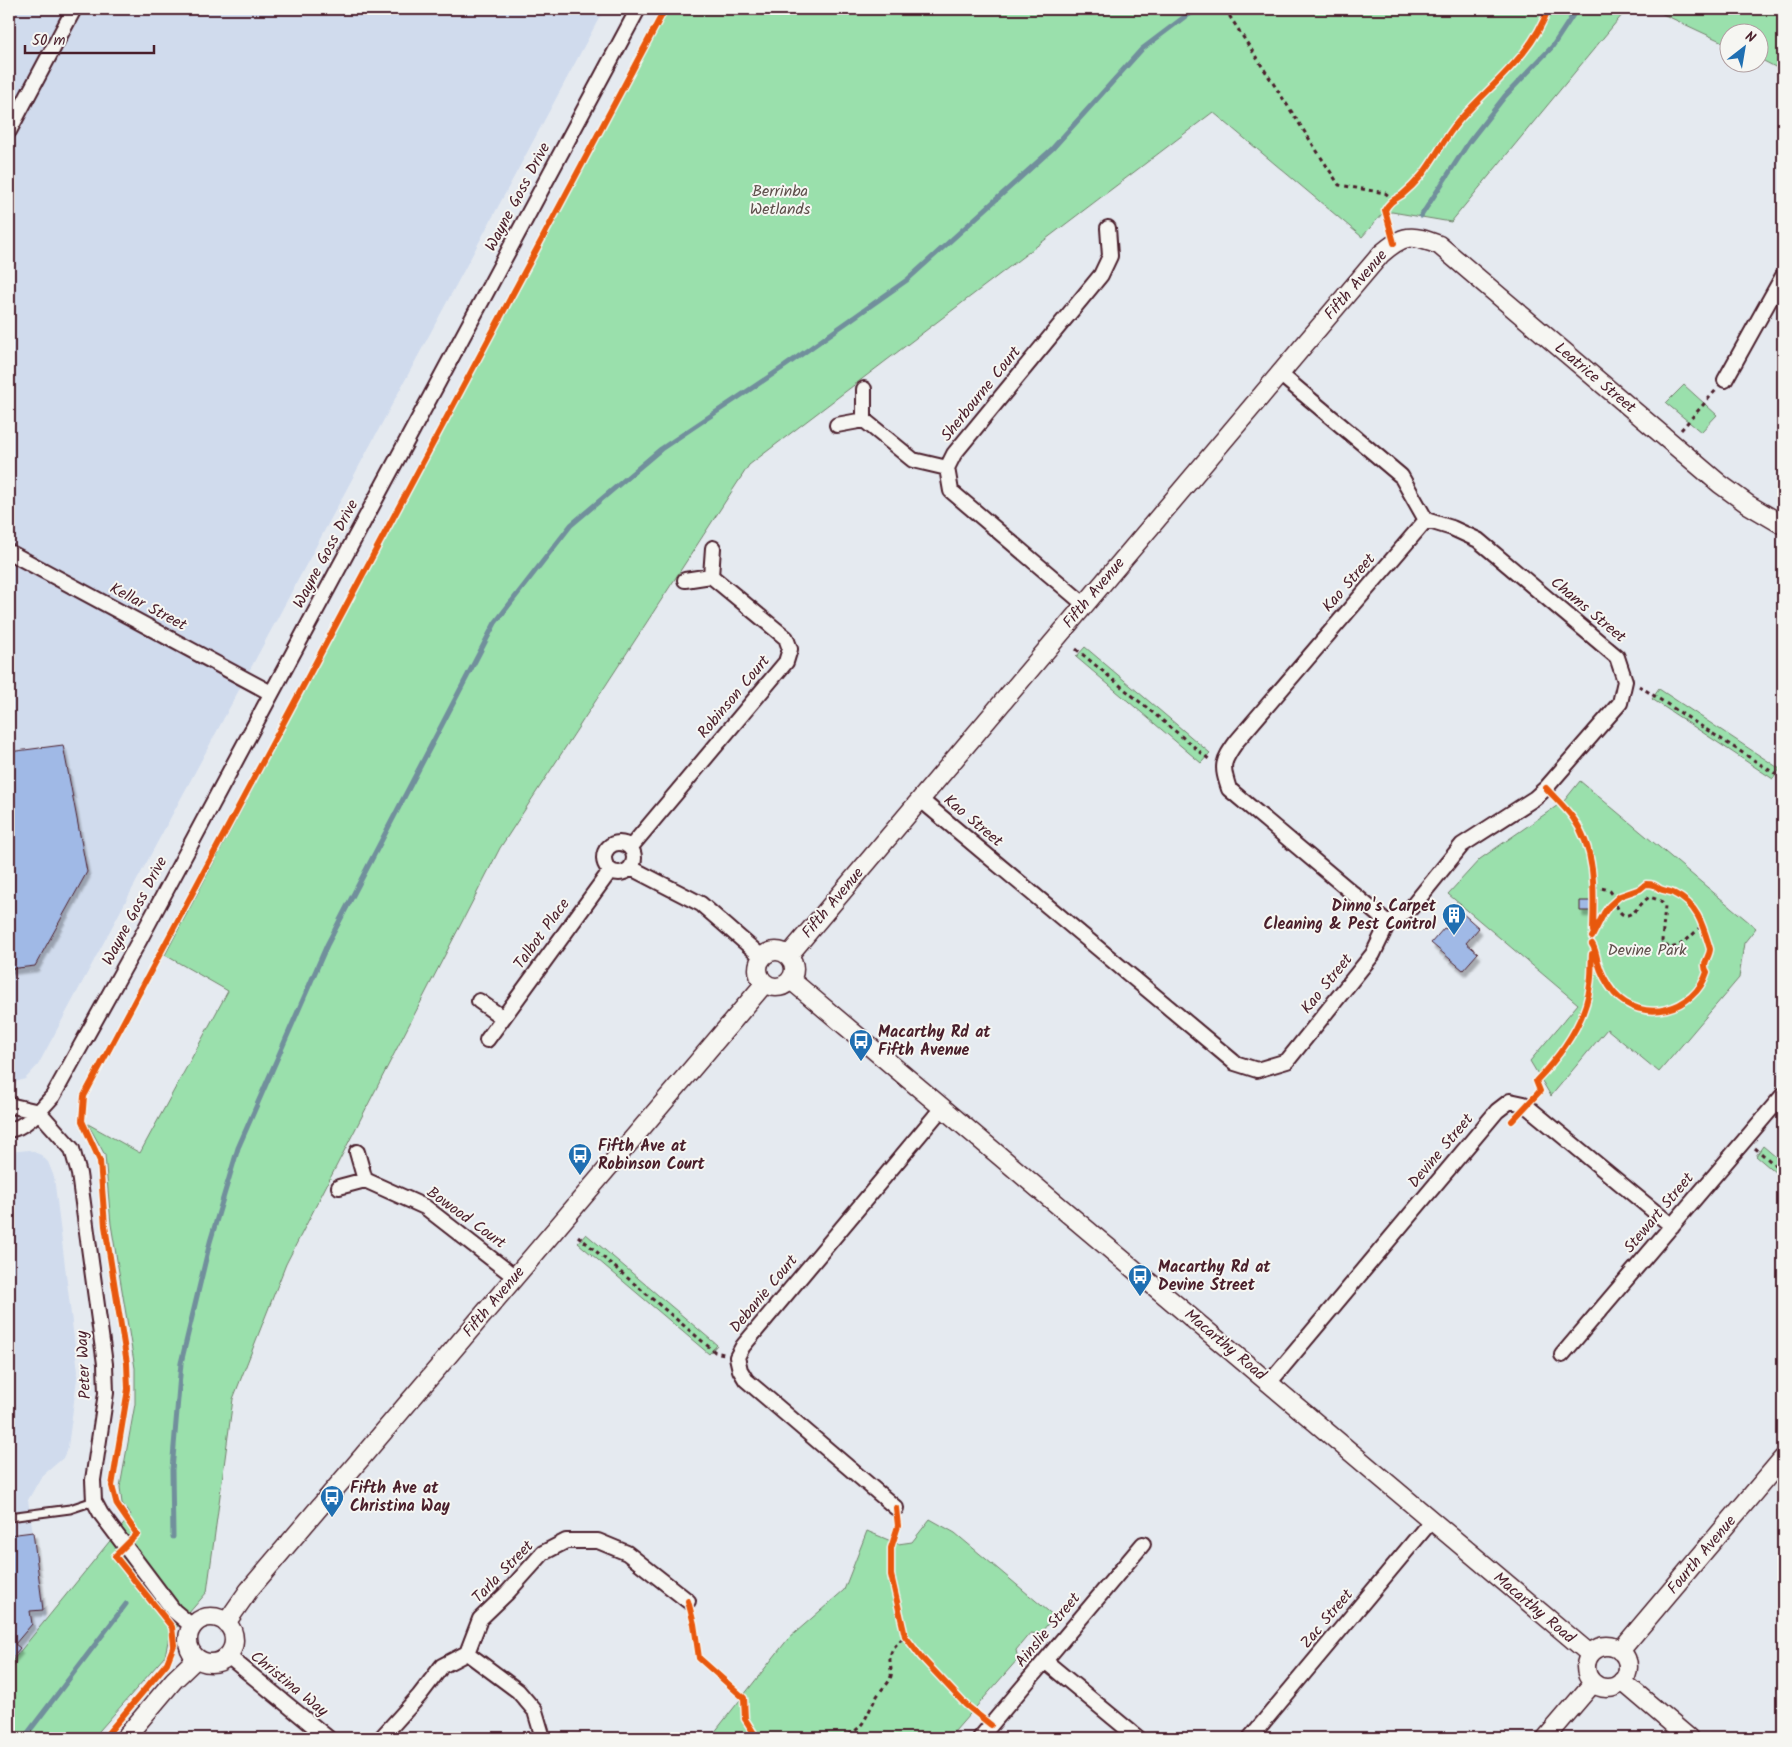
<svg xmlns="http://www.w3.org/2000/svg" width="1792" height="1747" viewBox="0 0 1792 1747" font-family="Kalam,sans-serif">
<defs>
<filter id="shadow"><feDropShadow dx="3" dy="5.5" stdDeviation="1" flood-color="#0004"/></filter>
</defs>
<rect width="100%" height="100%" fill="#e5eaf0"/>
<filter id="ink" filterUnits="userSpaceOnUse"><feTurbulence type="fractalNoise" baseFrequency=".02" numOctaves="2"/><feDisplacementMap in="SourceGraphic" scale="10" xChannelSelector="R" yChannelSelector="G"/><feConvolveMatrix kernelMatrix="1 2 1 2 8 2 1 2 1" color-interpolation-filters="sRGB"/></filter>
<g filter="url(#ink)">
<path fill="#d0dbed" d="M9 9H604L38 1065 25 1079 9 1084Z
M29 1150 41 1155 48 1162 54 1177 78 1371 68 1447 63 1458 41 1477 28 1500 46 1620 9 1665V1152Z"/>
<path fill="#9ae0ac" stroke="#72806c" d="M664 9H1627L1451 222 1392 212 1382 214 1362 237 1213 112 749 465 500 848 286 1264 233 1399 207 1592 169 1636 165 1656 93 1738H9V1665L131 1515 122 1503 120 1487 135 1404V1368L111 1224 105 1155 88 1124 140 1153 228 991 165 955Z
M1652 9H1783V71L1760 59V32H1730L1729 45Z
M1684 385 1717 415 1701 432 1666 403Z
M1085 647 1210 753 1201 763 1076 657Z
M1659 689 1780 769 1773 779 1652 699Z
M1580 781 1756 928 1744 943 1739 978 1659 1072 1607 1029 1551 1096 1530 1061 1578 1004 1448 894 1480 859 1564 801Z
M1763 1146 1783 1163V1179L1756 1156Z
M586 1234 717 1345 709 1354 578 1243Z
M930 1519 955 1533 1054 1616 1040 1634 1030 1633 1016 1650 1018 1659 955 1731 937 1738H710L788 1639 844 1590 867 1531 898 1544 912 1542Z"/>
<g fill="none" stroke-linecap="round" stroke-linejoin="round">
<path stroke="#718f9c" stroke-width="5" d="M1421 216 1469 142 1505 96 1552 47 1577 9
M173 1537 172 1470 181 1363 210 1242 238 1148 327 945 495 623 571 525 661 449 785 366 907 280 1052 149 1142 49 1187 15 1203 9
M24 1738 126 1604"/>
</g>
<path fill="#a0b9e6" stroke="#4a1f2b" filter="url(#shadow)" d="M63 745 87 872 35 966 9 969V752Z
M1580 901H1590V911H1580Z
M1461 912 1479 928 1466 943 1478 953 1463 970 1431 943 1444 928 1446 929Z
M33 1532 43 1610 30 1611 32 1624 15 1644 20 1648 9 1661V1535Z"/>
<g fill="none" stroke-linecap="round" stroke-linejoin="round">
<g stroke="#4a1f2b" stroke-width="11">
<path id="service" d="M9 1517 70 1509 94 1501"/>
</g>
<g stroke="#4a1f2b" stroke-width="18">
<path id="minor" d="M9 131 74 9
M1280 374 1401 476 1426 520 1452 528 1478 540 1617 657 1625 681 1620 703 1546 788 1535 798 1462 845 1411 908 1388 923
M1725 380 1783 276
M864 420 913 460 947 468
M837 425 864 420V389
M9 552 271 693
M685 580 711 576 713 548
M1085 605 951 491 947 468 954 454 1101 275 1110 256 1108 228
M921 800 1235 1063 1257 1070 1287 1061 1373 954 1388 923 1229 789C1221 765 1222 762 1237 741L1426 520
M604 858a15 15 0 1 1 30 0a15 15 0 1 1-30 0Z
M630 848 786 662 790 649 786 638 711 576
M631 868 701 904 762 957
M479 1001 503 1018
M487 1040 610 871
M9 1107 13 1106 39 1112
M39 1112 72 1149 79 1174 105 1364 106 1393 93 1480 94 1501 101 1514 174 1611 192 1626
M9 1130C27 1127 41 1109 53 1096L139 941 638 9
M365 1180 425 1207 515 1277
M339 1187 365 1180 357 1152
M1562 1355 1783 1095
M1270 1382 1497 1111 1510 1101 1524 1104 1672 1226
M896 1508 746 1380 740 1370 737 1357 743 1346 942 1108
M467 1653 518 1691 535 1711 543 1738
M228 1656 328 1738
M1045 1661 1138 1738
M381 1738 419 1696 442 1666 467 1653 480 1619 507 1593 543 1553 566 1541H598L627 1553 688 1601
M980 1738 1143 1544
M1250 1738 1431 1521"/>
</g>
<g stroke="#4a1f2b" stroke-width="21">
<path id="tertiary" d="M758 969a18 18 0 1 1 36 0a18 18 0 1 1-36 0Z
M789 955 1381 254C1404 234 1411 234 1439 245L1720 484 1749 505 1783 525
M791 980 1590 1654
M188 1640a23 23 0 1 1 46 0a23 23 0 1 1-46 0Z
M226 1623 249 1590 765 983
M1586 1667a21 21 0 1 1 42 0a21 21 0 1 1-42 0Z
M1620 1651 1783 1458
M1622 1681 1689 1738
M125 1738 174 1680 196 1659
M1546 1738 1593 1683"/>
</g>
<path stroke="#4a1f2b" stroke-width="3" stroke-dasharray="4 4" stroke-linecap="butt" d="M1225 9 1339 185 1385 193 1393 199
M1681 430 1716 390
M1076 649 1210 760
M1639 686 1783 779
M1594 887C1599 888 1605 888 1610 891 1616 897 1617 923 1632 913 1639 909 1642 901 1650 897L1661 901 1665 906 1662 941 1669 948C1683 947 1693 934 1703 924
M1755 1148 1783 1172
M578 1236 715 1352 724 1354
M898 1521V1526L891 1548V1575L905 1636 921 1657 966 1705 981 1717
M692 1615 699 1658 744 1698 745 1719 757 1738
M841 1738C869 1728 865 1712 880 1692 884 1686 889 1684 891 1676 892 1671 890 1666 890 1661 889 1649 898 1643 905 1636"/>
<use href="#service" stroke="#f6f6f2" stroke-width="7"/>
<use href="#minor" stroke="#f6f6f2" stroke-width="14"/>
<use href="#tertiary" stroke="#f6f6f2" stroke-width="18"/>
<g stroke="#f6f6f2" stroke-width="9">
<path id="cycleway" d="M1394 243 1385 210C1390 201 1394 200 1402 195 1408 190 1416 182 1421 176 1435 159 1444 138 1458 122 1489 86 1533 55 1548 9
M1546 788C1555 798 1565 807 1573 818 1597 851 1594 893 1593 931
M1592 944C1596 950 1596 956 1598 962 1601 973 1607 984 1614 993 1642 1025 1695 1011 1707 972 1701 963 1710 957 1710 949 1703 926 1698 905 1675 894 1671 891 1664 891 1660 889 1655 885 1653 884 1646 884L1640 889 1620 896 1609 906 1604 913 1592 937
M1512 1121 1540 1091 1536 1081C1561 1055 1586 1021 1590 985 1592 975 1591 964 1592 954
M896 1508 898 1526 891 1548V1575L905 1636 921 1657 966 1705 991 1725
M688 1601 694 1624 699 1658 744 1698 745 1719 757 1738
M104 1738 167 1663 174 1645 172 1627 115 1556 137 1534 117 1505 112 1486 128 1389 127 1363 105 1226 100 1161 82 1121 84 1096 665 9"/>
</g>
<use href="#cycleway" stroke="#e8590c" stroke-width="6"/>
</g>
</g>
<defs>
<g id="building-pin" transform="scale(1.25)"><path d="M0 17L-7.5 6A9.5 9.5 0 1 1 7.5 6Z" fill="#1f6fb2" stroke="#f6f6f2"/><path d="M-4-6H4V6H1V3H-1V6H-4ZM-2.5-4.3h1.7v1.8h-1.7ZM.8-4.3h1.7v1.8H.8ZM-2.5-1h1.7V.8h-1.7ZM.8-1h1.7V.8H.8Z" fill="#fff"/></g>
<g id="bus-pin" transform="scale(1.25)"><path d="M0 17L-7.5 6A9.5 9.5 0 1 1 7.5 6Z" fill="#1f6fb2" stroke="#f6f6f2"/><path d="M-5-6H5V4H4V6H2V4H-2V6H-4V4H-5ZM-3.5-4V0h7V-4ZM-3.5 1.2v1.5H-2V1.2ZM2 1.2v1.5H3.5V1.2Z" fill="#fff"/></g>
</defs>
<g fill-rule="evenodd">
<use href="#building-pin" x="1454" y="915"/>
<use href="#bus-pin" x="861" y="1041"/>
<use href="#bus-pin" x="580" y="1155"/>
<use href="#bus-pin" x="1140" y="1276"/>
<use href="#bus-pin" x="332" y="1497"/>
</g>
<g text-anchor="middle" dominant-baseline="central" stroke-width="4" stroke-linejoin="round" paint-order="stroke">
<g font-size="16" fill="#5e4f4b" stroke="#f6f6f2">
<text x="780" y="191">Berrinba<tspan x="780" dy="18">Wetlands</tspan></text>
<text x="1647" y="950">Devine Park</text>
</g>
<g font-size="16" fill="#4a1f2b" stroke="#f6f6f2">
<text transform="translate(518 197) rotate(-62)">Wayne Goss Drive</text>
<text transform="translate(1356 285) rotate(-49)">Fifth Avenue</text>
<text transform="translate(1595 378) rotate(40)">Leatrice Street</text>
<text transform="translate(981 394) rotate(-51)">Sherbourne Court</text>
<text transform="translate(326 554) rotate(-62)">Wayne Goss Drive</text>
<text transform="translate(1349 583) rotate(-49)">Kao Street</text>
<text transform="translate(1094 593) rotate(-50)">Fifth Avenue</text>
<text transform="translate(148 607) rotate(28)">Kellar Street</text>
<text transform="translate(1588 610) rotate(40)">Chams Street</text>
<text transform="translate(734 697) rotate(-50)">Robinson Court</text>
<text transform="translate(973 821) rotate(40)">Kao Street</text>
<text transform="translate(833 903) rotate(-50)">Fifth Avenue</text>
<text transform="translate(135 911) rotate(-62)">Wayne Goss Drive</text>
<text transform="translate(542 934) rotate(-54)">Talbot Place</text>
<text transform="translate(1327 984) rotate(-51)">Kao Street</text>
<text transform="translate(1441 1151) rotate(-50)">Devine Street</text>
<text transform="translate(1659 1213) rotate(-50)">Stewart Street</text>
<text transform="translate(466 1218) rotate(36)">Bowood Court</text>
<text transform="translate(764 1294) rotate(-50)">Debanie Court</text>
<text transform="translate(494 1302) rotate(-50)">Fifth Avenue</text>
<text transform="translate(1225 1345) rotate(40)">Macarthy Road</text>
<text transform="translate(84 1365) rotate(-93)">Peter Way</text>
<text transform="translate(1702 1555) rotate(-50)">Fourth Avenue</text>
<text transform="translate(503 1572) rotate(-46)">Tarla Street</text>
<text transform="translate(1534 1608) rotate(40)">Macarthy Road</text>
<text transform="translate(1327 1619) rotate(-50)">Zac Street</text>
<text transform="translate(1048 1630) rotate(-50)">Ainslie Street</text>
<text transform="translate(289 1684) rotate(39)">Christina Way</text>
</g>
<g font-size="16" font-weight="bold" fill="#4a1f2b" stroke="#f6f6f2" text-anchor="start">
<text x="1436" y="906" text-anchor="end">Dinno's Carpet<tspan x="1436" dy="18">Cleaning &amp; Pest Control</tspan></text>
<text x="878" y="1032">Macarthy Rd at<tspan x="878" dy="18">Fifth Avenue</tspan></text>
<text x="598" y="1146">Fifth Ave at<tspan x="598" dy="18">Robinson Court</tspan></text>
<text x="1158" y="1267">Macarthy Rd at<tspan x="1158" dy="18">Devine Street</tspan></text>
<text x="350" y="1488">Fifth Ave at<tspan x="350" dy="18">Christina Way</tspan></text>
</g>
</g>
<rect width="1792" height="1747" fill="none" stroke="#f6f6f2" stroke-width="30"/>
<rect x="15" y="15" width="1762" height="1717" fill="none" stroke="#4a1f2b" stroke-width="2" filter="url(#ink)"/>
<g transform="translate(1744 48) rotate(31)"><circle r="24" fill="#f6f6f2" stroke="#b1a0a2"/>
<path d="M0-4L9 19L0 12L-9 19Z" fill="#1f6fb2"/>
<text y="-8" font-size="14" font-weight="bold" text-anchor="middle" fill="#4a1f2b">N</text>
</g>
<path d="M25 45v8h129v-8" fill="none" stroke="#4a1f2b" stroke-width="2.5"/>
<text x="32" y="45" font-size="15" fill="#4a1f2b" stroke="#f6f6f2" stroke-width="4" paint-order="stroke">50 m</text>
</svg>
